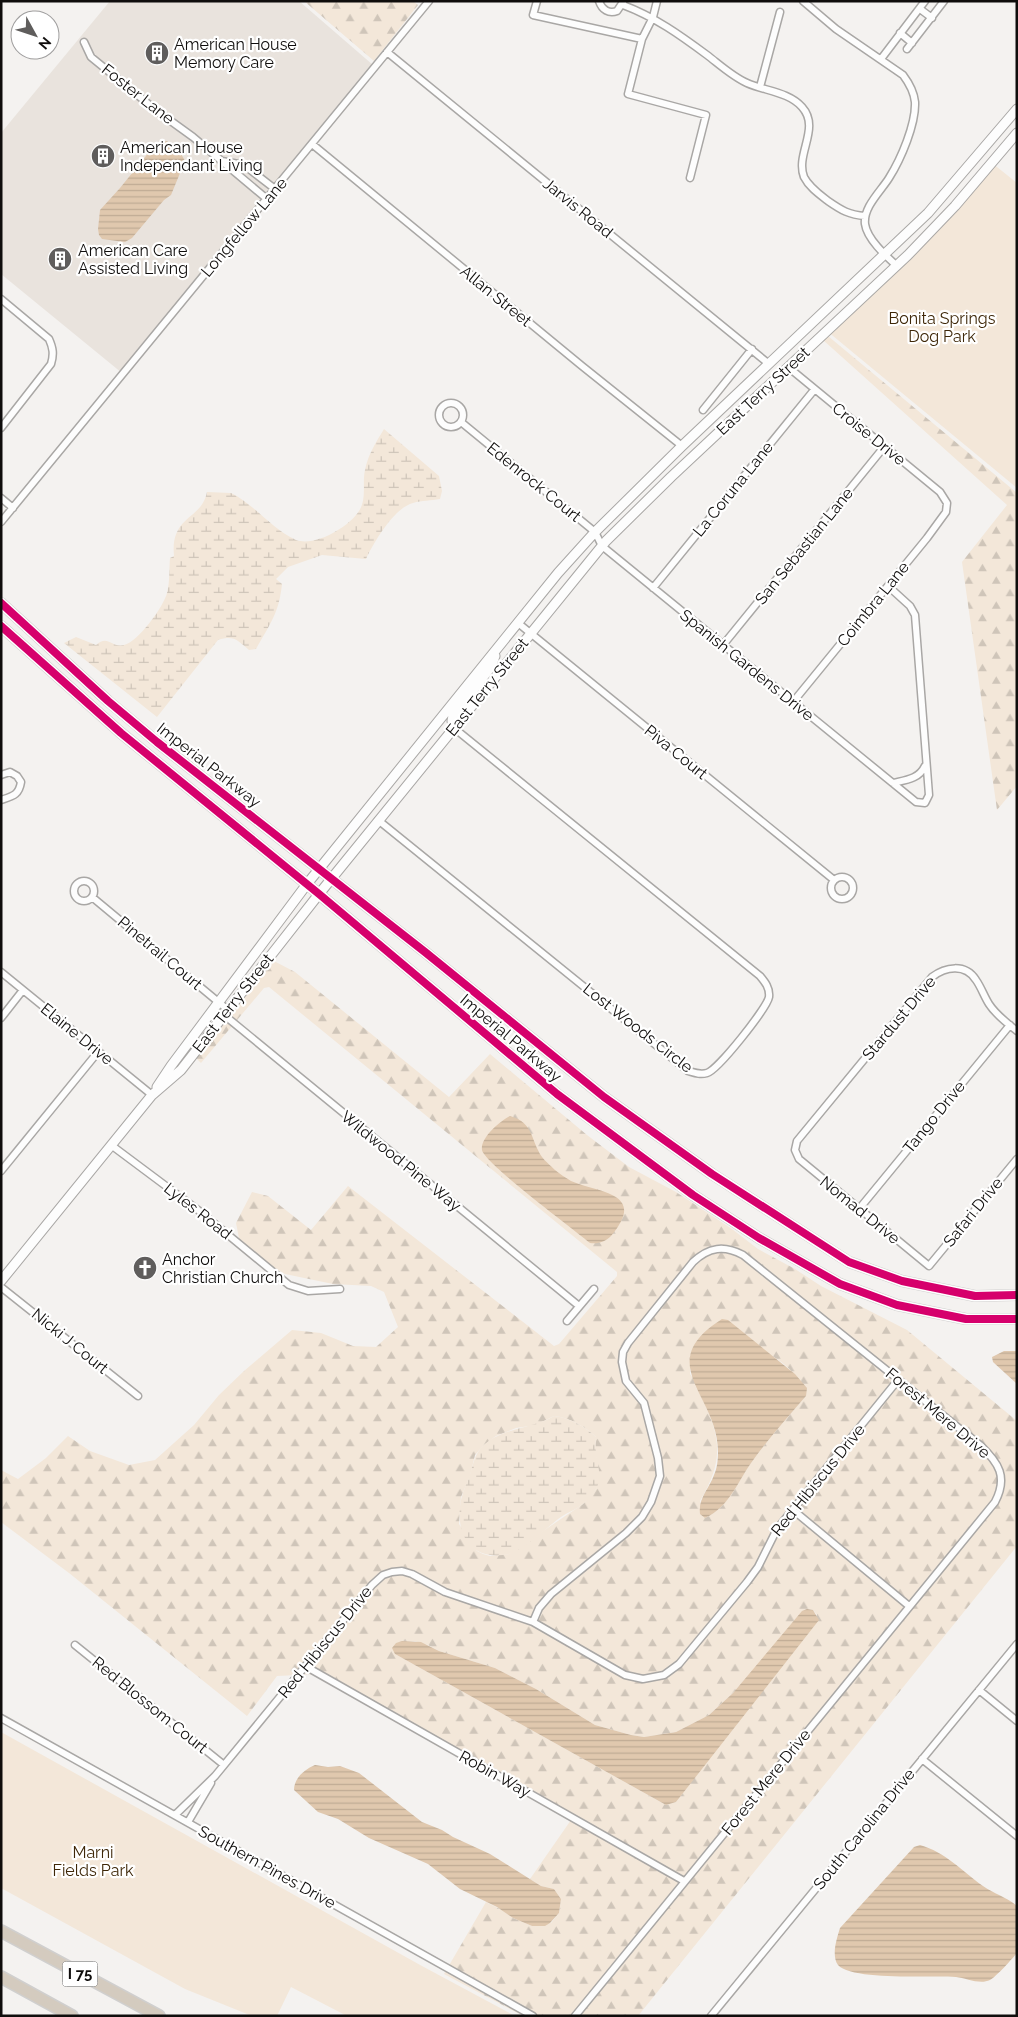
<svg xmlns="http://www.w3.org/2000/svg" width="1018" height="2017" viewBox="0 0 1018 2017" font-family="Raleway,sans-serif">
<defs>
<pattern id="forest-firs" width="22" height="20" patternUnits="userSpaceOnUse" patternTransform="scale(1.25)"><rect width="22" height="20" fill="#f3e7d9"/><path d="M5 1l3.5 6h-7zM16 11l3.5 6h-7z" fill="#cfc5b9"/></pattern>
<pattern id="wetland-marsh" width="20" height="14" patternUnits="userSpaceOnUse" patternTransform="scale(1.25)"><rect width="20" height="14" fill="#f3e7d9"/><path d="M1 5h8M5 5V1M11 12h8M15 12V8" fill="none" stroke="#cfc5b9"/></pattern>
<pattern id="water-rules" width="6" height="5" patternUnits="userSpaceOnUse" patternTransform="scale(1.25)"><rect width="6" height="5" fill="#e0c8ae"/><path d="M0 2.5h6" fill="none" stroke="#bfab94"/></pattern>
</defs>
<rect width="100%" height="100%" fill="#f4f2f0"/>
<path fill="#e9e3dd" d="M110 1H299L373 65 122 373 1 274V133Z"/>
<path fill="url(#forest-firs)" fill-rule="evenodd" d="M304 1H413L418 5 374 61Z
M828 336 1017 493V786L997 810 962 562 1007 505 823 340Z
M272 960 295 972 449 1097 490 1054 587 1135 629 1167 676 1192 732 1229 758 1249 795 1269 821 1286 907 1330 1017 1421V1546L638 2016H523L444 1974 486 1902 502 1910 513 1918 532 1926 551 1923 559 1913 561 1899 554 1889 541 1886 530 1879 571 1820 319 1674 277 1676 247 1716 69 1573 1 1522V1470L18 1479 46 1458 68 1436 90 1451 129 1465 155 1460 194 1425 219 1395 244 1371 292 1330 321 1333 353 1346 376 1347 398 1327 384 1292 371 1286 333 1284 285 1274 256 1257 239 1238 236 1223 252 1192 268 1196 311 1230 348 1186 554 1346 559 1344 617 1276V1272L269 987 264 988 201 1063 196 1058ZM769 1354C786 1364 801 1377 806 1396 788 1417 770 1437 754 1459 738 1479 730 1507 705 1518L700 1501C723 1462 722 1439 702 1398 698 1390 696 1381 690 1374V1355ZM554 1416C570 1418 584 1426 596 1437L595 1450 599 1476 596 1489 583 1504 509 1554 490 1556 483 1554 477 1551 459 1524 461 1497 470 1476 475 1455 484 1445 496 1436 516 1428 536 1425ZM807 1609 813 1610 817 1615 676 1802 666 1805 395 1654 396 1643 415 1641 428 1645 439 1651 495 1668 536 1689 595 1725 631 1735 644 1737 676 1732 709 1715 733 1693Z"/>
<path fill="url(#wetland-marsh)" d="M384 429 439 476 442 491 440 499C431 501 422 500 413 503 394 508 374 542 366 559L322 555 288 567 276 579 282 584C279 613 270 624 256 649L249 650C237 640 234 635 218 640L157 717 64 643 76 637 96 645C108 634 111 648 124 645 138 642 164 606 167 593 170 582 169 569 170 558L174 556C170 515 202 520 207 492L231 493C255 505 272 529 296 540 315 547 349 527 359 511 367 499 362 483 365 470 368 455 376 442 384 429Z
M554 1416C570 1418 584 1426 596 1437 596 1441 595 1447 596 1452 597 1464 603 1477 596 1489 593 1493 588 1500 584 1503 578 1509 568 1512 561 1517 548 1526 523 1551 509 1554 463 1564 450 1520 466 1485 473 1471 472 1455 485 1444 505 1427 532 1429 554 1416Z"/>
<path fill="#f3e7d9" d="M992 163 1017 183V488L827 331 909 255Z
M1 1732 422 1966 515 2016H347L291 1987 277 2016H252L185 1989 1 1888Z"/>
<path fill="url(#water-rules)" d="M167 141 180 152 185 161 171 195 164 200 132 238 125 242 102 239 99 235 98 229 100 210 120 188 154 146 157 143Z
M510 1116C534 1123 530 1139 542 1157 545 1161 551 1166 555 1170 560 1174 566 1178 571 1181 598 1193 648 1192 611 1236 605 1242 598 1244 590 1243 575 1230 484 1163 482 1150 480 1138 500 1121 510 1116Z
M722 1319 728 1320 795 1374 807 1388 806 1396C788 1417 770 1437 754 1459 738 1480 730 1507 705 1518L700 1514C698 1498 709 1489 714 1475 717 1469 718 1460 718 1453 719 1395 651 1364 722 1319Z
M1004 1351H1017V1384L993 1362 992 1357Z
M807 1609 813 1610 819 1620 676 1802 666 1805 395 1654 392 1648 396 1643 402 1641 421 1642 439 1651 495 1668 536 1689 595 1725 631 1735 644 1737 676 1732 709 1715 733 1693 802 1611Z
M315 1765 328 1767 340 1766 359 1773 422 1822 442 1830 453 1837 490 1854 541 1886 554 1889 561 1899 559 1913 550 1923 545 1926H532L513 1918 497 1907 460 1889 428 1864 369 1838 338 1819 318 1812 294 1790C294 1778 305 1769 315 1765Z
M920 1845C945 1852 962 1871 983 1886 994 1894 1005 1896 1017 1906V1953C1012 1959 996 1977 990 1980 980 1985 966 1978 956 1977 934 1975 852 1981 838 1965 831 1955 837 1938 840 1928L914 1847Z"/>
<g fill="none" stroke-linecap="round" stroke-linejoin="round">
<g stroke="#a9a7a5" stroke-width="9">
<path id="street" d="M537 1 533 15 642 39
M599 1C602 10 609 14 617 11L623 2
M657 1 653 17 642 39 628 94 706 115 690 178
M803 1 836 29 903 75C909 83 914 92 915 102 916 124 901 159 889 178 881 191 863 207 865 224 867 239 886 256 897 266
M623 5C655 17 680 35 707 55 720 65 733 77 747 83 765 91 789 92 802 107 821 128 795 154 804 177 809 187 819 194 828 201 841 210 849 215 865 216
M920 9 932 18
M900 33 912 43
M84 42 91 57 157 111 193 137 267 199
M907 49 944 1
M387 52 769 364
M881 59 925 1
M760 87 780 12
M312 144 582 366 682 446
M222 161 244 165 275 189
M1 299 49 339C53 348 54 354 51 364L1 428
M788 367 940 492 947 503 946 512 927 538 793 702
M439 415a12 12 0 1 1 24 0a12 12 0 1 1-24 0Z
M703 410 752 349
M461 422 595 532 602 546 916 802 925 803 929 795 915 615 910 606 888 586
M1 498 13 508
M1 522 429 1
M653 588 814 390
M518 623 834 880
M723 645 884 447
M1 775 10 772 17 776 21 782C19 795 13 796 1 800
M893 783C906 780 919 779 925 766
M378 820 688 1071C695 1073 700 1075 707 1073 718 1070 767 1008 769 997 770 988 765 982 760 976L454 728
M831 888a11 11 0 1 1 22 0a11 11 0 1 1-22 0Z
M74 891a10 10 0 1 1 20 0a10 10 0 1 1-20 0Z
M92 897 228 1010
M1 972 152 1095
M224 1015 579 1306
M1 1018 23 990
M1017 1031C1007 1023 996 1015 989 1004 984 996 981 987 976 980 965 963 945 967 932 977L797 1141 795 1150 799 1159 929 1266 1017 1159
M111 1145 198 1210 289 1285 308 1291 340 1289
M1 1171 98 1052
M859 1209 1010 1025
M1 1287 138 1396
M567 1321 594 1289
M793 1510 909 1606
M533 1622 539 1608 551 1594 626 1533 642 1517 651 1502 660 1476 658 1458 644 1403 626 1381 622 1362 623 1352 628 1343 693 1262C709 1247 724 1245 743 1255L980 1445C999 1463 1008 1477 995 1502L575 2016
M75 1645 224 1765
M305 1666 684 1881
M979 1690 1017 1721
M1 1718 533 2016
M922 1759 1017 1836
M175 1815 215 1776 372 1585 383 1575 392 1572 402 1571 412 1574 445 1592 533 1622 625 1675 643 1679 664 1675 679 1664 747 1582 758 1567 777 1529 898 1380
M188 1822 211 1783
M711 2016 1017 1644"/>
</g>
<g stroke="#a9a7a5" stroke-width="11">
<path id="secondary" d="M454 728 452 721 453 716 491 667 495 656
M157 1087 171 1066 307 884 558 573 595 532 682 446 928 213 1017 109
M1 1281 152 1095 181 1070 319 894 606 541 671 477 908 255 955 206 1017 133"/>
</g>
<g stroke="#d0cfce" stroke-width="12">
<path id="primary" d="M1 603 108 701 157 742 425 952 604 1097 712 1174 849 1262 902 1281 975 1296 1017 1295
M1 626 121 733 319 894 557 1094 693 1195 759 1238 840 1284 897 1305 966 1319H1017"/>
</g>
<g stroke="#d0cfce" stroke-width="14">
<path id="highway" d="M1 1931 159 2016
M1 1977 72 2016"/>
</g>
<use href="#street" stroke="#fdfdfd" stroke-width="6"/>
<use href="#secondary" stroke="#fdfdfd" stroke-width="9"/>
<use href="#primary" stroke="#e4dfd7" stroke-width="10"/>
<use href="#highway" stroke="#d4cbbf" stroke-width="11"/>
<g stroke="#fff" stroke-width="11">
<path id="cycleway" d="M1 603 108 701 157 742 425 952 604 1097 712 1174 849 1262 902 1281 975 1296 1017 1295
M1 626 121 733 319 894 557 1094 693 1195 759 1238 840 1284 897 1305 966 1319H1017"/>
</g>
<use href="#cycleway" stroke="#d6006c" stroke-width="8"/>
</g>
<defs>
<g id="building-disc" transform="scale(1.25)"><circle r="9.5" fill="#5f5d5c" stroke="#fff"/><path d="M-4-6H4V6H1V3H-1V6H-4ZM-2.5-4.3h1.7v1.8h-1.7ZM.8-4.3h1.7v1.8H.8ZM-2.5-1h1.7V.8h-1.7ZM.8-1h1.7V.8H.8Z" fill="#fff"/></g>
<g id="church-disc" transform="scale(1.25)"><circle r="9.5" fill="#5f5d5c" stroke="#fff"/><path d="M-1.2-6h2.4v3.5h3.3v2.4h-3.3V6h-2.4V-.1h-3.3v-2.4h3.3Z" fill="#fff"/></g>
</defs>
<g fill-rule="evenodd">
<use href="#building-disc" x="157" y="53"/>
<use href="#building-disc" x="103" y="156"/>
<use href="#building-disc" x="60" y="259"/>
<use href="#church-disc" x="145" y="1268"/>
</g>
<g text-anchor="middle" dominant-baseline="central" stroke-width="4.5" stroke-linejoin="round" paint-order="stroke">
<rect fill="#fff" stroke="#575655" stroke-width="1" x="62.5" y="1961.5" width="35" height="25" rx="4"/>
<g font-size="15" font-weight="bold" fill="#0f0d0c">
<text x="80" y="1974">I 75</text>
</g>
<g font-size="16" fill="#0f0d0c" stroke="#fff" text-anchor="start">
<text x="174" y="44">American House<tspan x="174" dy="18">Memory Care</tspan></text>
<text x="120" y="147">American House<tspan x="120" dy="18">Independant Living</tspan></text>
<text x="78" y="250">American Care<tspan x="78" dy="18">Assisted Living</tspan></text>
<text x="162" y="1259">Anchor<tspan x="162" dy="18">Christian Church</tspan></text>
</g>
<g font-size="16" fill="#0f0d0c" stroke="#fff">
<text transform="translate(138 94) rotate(38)">Foster Lane</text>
<text transform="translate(578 208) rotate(39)">Jarvis Road</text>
<text transform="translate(244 227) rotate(-50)">Longfellow Lane</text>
<text transform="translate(496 296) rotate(39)">Allan Street</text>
<text transform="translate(763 391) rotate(-43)">East Terry Street</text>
<text transform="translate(869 434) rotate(39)">Croise Drive</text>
<text transform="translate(534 482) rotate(39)">Edenrock Court</text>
<text transform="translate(733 489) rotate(-51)">La Coruna Lane</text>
<text transform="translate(804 546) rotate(-51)">San Sebastian Lane</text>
<text transform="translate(873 604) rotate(-51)">Coimbra Lane</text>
<text transform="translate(747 665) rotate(39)">Spanish Gardens Drive</text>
<text transform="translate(487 687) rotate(-51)">East Terry Street</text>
<text transform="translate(676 752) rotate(39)">Piva Court</text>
<text transform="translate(209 765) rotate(38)">Imperial Parkway</text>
<text transform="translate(160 953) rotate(40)">Pinetrail Court</text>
<text transform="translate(233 1003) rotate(-52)">East Terry Street</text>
<text transform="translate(899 1018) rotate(-50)">Stardust Drive</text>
<text transform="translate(638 1028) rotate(38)">Lost Woods Circle</text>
<text transform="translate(77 1034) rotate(39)">Elaine Drive</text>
<text transform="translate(511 1038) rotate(40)">Imperial Parkway</text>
<text transform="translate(934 1117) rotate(-51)">Tango Drive</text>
<text transform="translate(401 1161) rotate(39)">Wildwood Pine Way</text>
<text transform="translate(860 1210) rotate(39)">Nomad Drive</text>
<text transform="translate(198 1211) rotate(38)">Lyles Road</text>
<text transform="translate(973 1212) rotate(-51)">Safari Drive</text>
<text transform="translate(70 1341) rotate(39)">Nicki J Court</text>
<text transform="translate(938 1413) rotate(40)">Forest Mere Drive</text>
<text transform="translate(818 1480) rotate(-51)">Red Hibiscus Drive</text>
<text transform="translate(325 1642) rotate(-51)">Red Hibiscus Drive</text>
<text transform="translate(150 1705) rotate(39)">Red Blossom Court</text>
<text transform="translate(495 1774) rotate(29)">Robin Way</text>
<text transform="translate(766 1782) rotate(-51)">Forest Mere Drive</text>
<text transform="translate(864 1829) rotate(-51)">South Carolina Drive</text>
<text transform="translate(267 1867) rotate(29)">Southern Pines Drive</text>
</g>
<g font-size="16" fill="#3e2708" stroke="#fff">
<text x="942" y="318">Bonita Springs<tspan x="942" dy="18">Dog Park</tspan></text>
<text x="93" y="1852">Marni<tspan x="93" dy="18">Fields Park</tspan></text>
</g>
</g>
<rect width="1018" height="2017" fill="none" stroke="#0f0d0c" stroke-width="5"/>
<g transform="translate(35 35) rotate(130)"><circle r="24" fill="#ffffff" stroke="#9f9e9e"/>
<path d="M0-4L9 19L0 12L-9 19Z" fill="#5f5d5c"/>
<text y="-8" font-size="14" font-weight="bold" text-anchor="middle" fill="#0f0d0c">N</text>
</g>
</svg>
